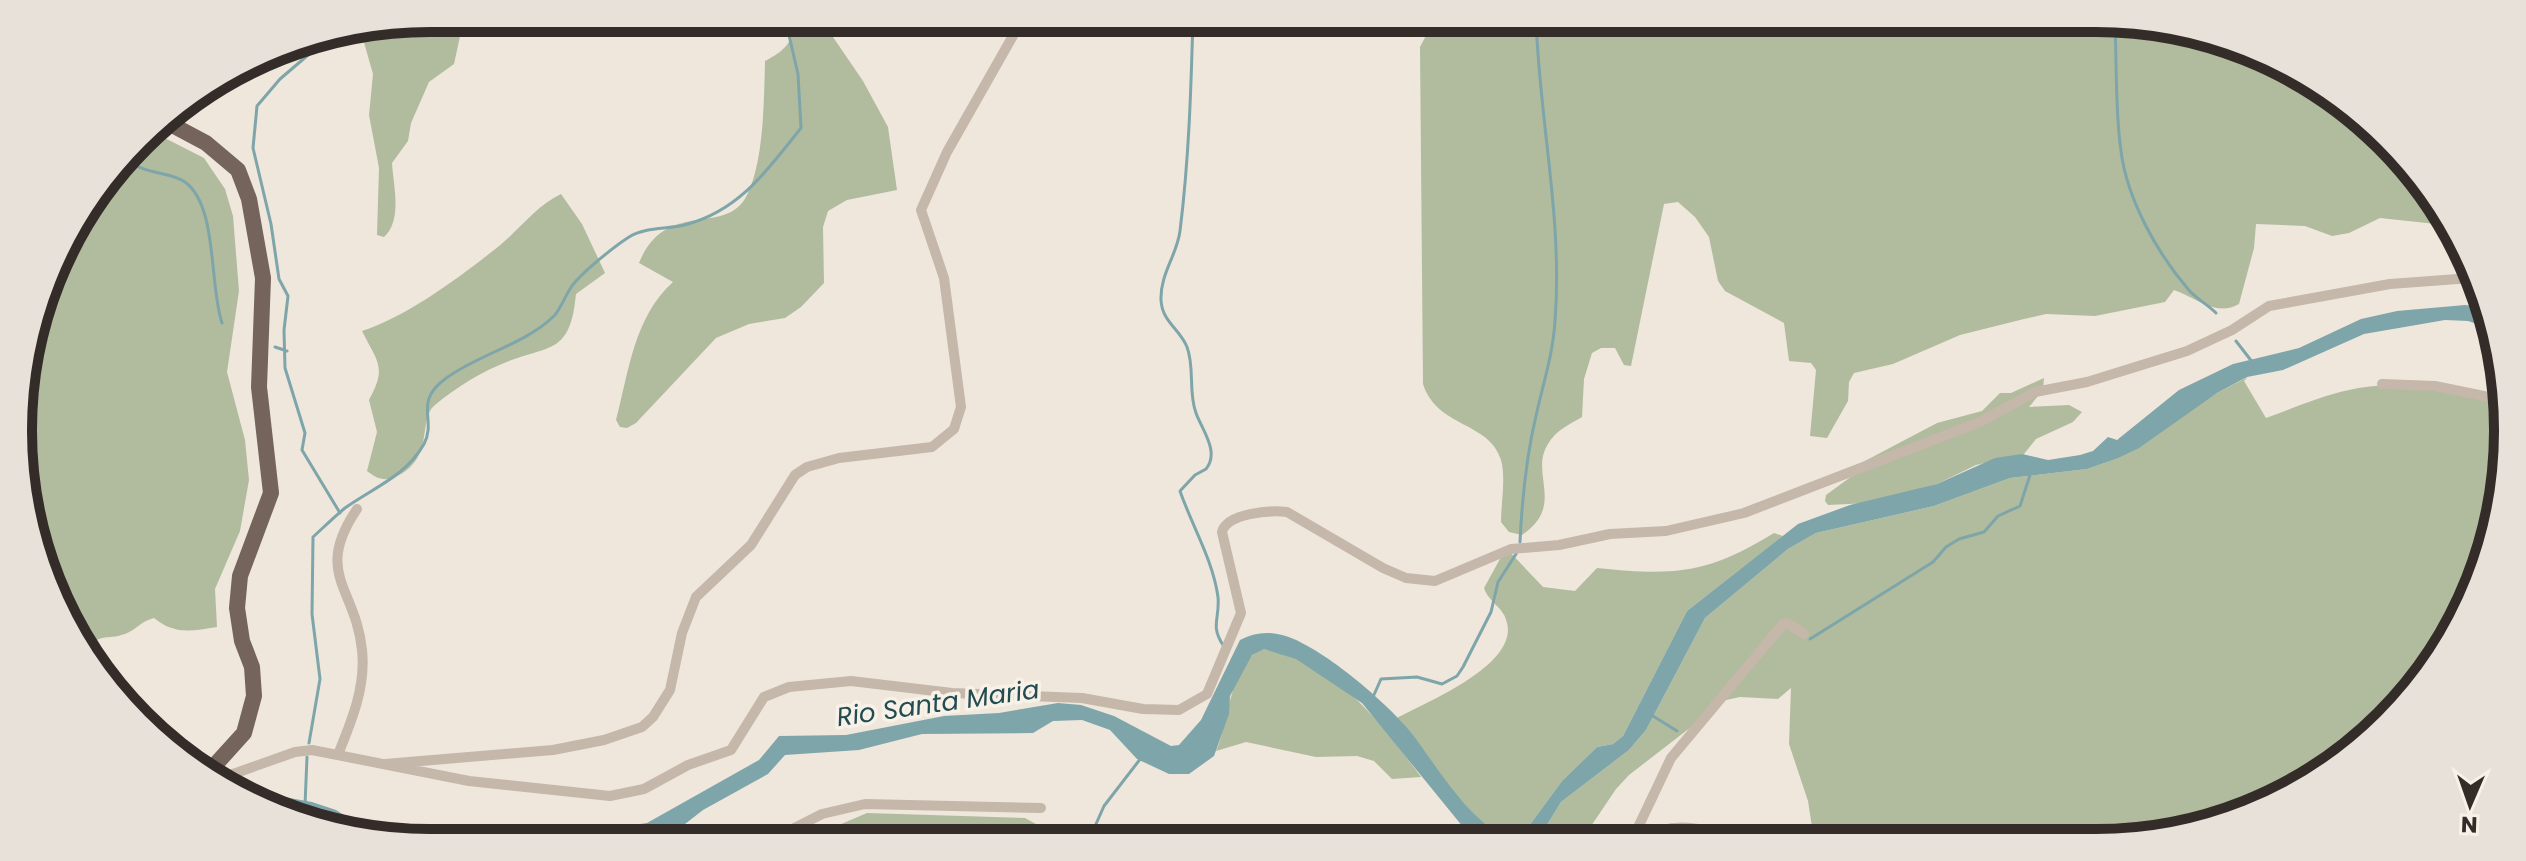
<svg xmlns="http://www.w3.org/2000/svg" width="2526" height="861" viewBox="0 0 2526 861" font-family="Poppins,sans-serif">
<rect width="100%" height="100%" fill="#efe7dc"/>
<path fill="#b1bc9e" d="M430 18H474L462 27 454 64 429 82 411 123 408 141 392 163C393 184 403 220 384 237L377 235 379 168 369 115 373 74 361 32Z
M794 18H820L863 81 888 127 897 190 847 200 828 211 823 227 824 283 801 307 785 318 749 324 716 338 636 423 627 428 620 427 616 420C629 371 634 317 673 282L639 263C666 197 726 238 747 195 764 161 764 99 765 61 785 51 795 41 794 18Z
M1443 18H2095L2202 32 2346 103 2450 221 2436 224 2380 218 2349 233 2332 236 2305 226 2256 224 2254 248 2239 304C2216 317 2197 298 2174 290L2165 302 2095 316 2046 314 2024 319 1960 335 1893 364 1854 373 1849 382 1848 401 1827 438 1810 436 1816 370 1811 363 1789 361 1784 323 1725 291 1718 281 1709 237 1695 217 1678 202 1664 204 1631 366 1624 365 1615 348H1601L1592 353 1584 379 1582 417C1570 424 1555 431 1548 444 1529 474 1566 505 1522 535L1509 532 1501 522C1501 503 1506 478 1501 460 1489 421 1437 428 1423 384L1420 47 1430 28Z
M151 131 204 158 225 189 233 216 239 291 227 372 245 440 249 480 240 531 215 589 217 627C191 631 175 635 154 618 141 621 136 630 125 634 105 641 103 631 84 651L32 537 21 377 61 248Z
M561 194 582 224 605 273 576 294C574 311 572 333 556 344 543 352 523 355 509 361 481 372 458 386 435 405 417 419 436 459 395 477 384 482 376 478 367 471L377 432 369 400C387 367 378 363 362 331 406 317 457 279 494 250 518 232 534 207 561 194Z
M2248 377 2244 381 2266 418C2293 408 2321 396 2349 390 2390 380 2465 387 2502 408L2494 537 2452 637 2368 740 2278 801 2150 839 1814 840 1808 801 1789 744 1791 688 1778 699 1740 697 1726 700 1629 775 1616 789 1581 841H1537L1561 802 1629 750 1646 730 1705 618 1788 549 1816 533 1934 506 2010 478 2087 469 2116 459 2217 393Z
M2044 378 2043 390 2029 407 2069 405 2082 412 2073 422 2036 439 2024 454 1976 465 1937 484 1870 503 1828 505 1825 501 1826 495 1852 476 1863 462 1937 423 1982 411 2000 393H2011Z
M1774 533 1783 536 1687 611 1623 736 1613 744 1597 747 1562 781 1526 830 1514 837C1473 836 1426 746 1397 718 1427 702 1518 665 1507 623 1504 607 1489 603 1484 588L1506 548 1543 587 1575 591 1597 568C1675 576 1707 574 1774 533Z
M1264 649C1334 660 1382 724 1421 777L1392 779 1374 761 1357 756 1316 757 1246 742 1216 751C1229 725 1230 657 1264 649Z
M867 813 1025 818 1069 842H937L923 839 815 842 825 831Z"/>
<path fill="#7ea5a9" d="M2465 305 2481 307 2488 328 2468 321 2445 320 2364 334 2283 370 2247 377 2217 393 2139 448 2116 459 2087 469 2010 478 1934 506 1816 533 1788 549 1705 618 1646 730 1629 750 1561 802 1537 841 1472 838 1362 703 1296 659 1264 649 1252 655 1230 696 1229 714 1214 756 1189 774H1169L1137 759 1110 730 1082 720 1053 721 1033 733 922 734 859 750 785 755 768 774 703 810 676 831 658 840 635 843H430L336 831 262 801 284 797 312 802 336 810 360 825 423 839 490 836 536 839 647 823 759 760 779 736 846 735 944 716 999 713 1058 703 1081 705 1114 716 1171 746 1179 745 1201 720 1240 640C1253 633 1267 631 1282 635 1319 644 1389 704 1413 735 1434 762 1478 836 1514 837L1526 830 1562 781 1597 747 1613 744 1623 736 1687 611 1798 524 1850 505 1937 484 1995 458 2022 454 2048 460 2080 455 2093 451 2108 437 2117 440 2179 390 2233 364 2299 348 2361 319 2397 311Z"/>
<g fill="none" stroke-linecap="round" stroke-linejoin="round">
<path stroke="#7ea5a9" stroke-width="3" d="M1193 18C1191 89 1189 159 1180 231 1177 255 1160 274 1161 300 1162 322 1180 329 1187 347 1195 368 1188 392 1196 413 1202 430 1220 452 1206 469L1195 475 1180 491C1192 526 1213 560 1218 597 1220 619 1210 625 1223 645
M2115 27C2117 68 2115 110 2121 151 2127 199 2157 253 2188 289 2195 298 2207 304 2216 313
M321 44 280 79 257 106 253 148 271 224 279 279 288 296 284 330 285 368 305 433 302 450 340 513
M127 161C148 175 172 172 185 182 218 206 209 285 222 323
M2236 341 2253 363
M275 347 287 351
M1520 542C1522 499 1526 458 1536 416 1543 384 1553 354 1555 321 1563 218 1539 119 1536 18
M1810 639 1933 562 1946 547 1959 539 1984 532 1998 516 2020 506 2031 472
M1373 697 1381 679 1417 677 1442 684 1457 676 1463 667 1491 612 1498 582 1516 554
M1653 716 1677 731
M309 743 320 679 312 614 313 537C324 527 334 517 345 508 373 488 406 476 424 444 437 419 413 403 445 379 478 354 525 345 555 315 561 307 565 297 570 289 578 275 615 246 629 237 647 226 669 230 688 224 741 209 768 169 801 128L798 74 785 18
M305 805 307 757
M1088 842 1104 806 1141 758"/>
<path stroke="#c5b7a9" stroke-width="10" d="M2382 384 2435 386 2503 400
M339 752C352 720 366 686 362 650 356 588 313 574 357 509
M385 764 553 750 604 740 642 727 653 717 670 690 682 633 696 597 751 545 795 475 807 467 839 458 932 447 954 429 961 407 944 278 921 210 947 152 1023 18
M216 780 295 752 312 750 469 781 610 796 644 789 688 765 731 750 764 697 789 687 851 681 952 693 1082 698 1143 709 1179 710 1207 694 1241 613 1222 532C1227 513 1270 510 1287 512L1383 568 1406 578 1435 581 1511 549 1559 545 1610 534 1666 531 1744 513 1980 422 2035 392 2087 382 2187 351 2232 330 2269 306 2390 284 2471 278
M1632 840 1671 758 1783 624 1787 623 1804 634
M1642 840C1672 819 1703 828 1735 840
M1280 841 1324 834 1379 841
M767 842 822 814 865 804 1041 808"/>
<path stroke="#74645b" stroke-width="16" d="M161 119 206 143 238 170 249 199 263 278 259 387 271 493 240 576 237 608 242 641 252 667 254 696 244 733 206 775
M849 842 878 838 919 842"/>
</g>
<g text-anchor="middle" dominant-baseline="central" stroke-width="7" stroke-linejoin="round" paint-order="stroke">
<g font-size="26" font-style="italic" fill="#234c50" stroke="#f7f1e8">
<text transform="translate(938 703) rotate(-8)">Rio Santa Maria</text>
</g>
</g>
<path d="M0 0H2526V861H0ZM430 32H2096A398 398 0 0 1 2494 430V431A398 398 0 0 1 2096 829H430A398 398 0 0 1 32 431V430A398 398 0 0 1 430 32Z" fill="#e7e1d9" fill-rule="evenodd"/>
<path fill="none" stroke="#342c28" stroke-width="10" d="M430 32H2096A398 398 0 0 1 2494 430V431A398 398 0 0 1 2096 829H430A398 398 0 0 1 32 431V430A398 398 0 0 1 430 32Z"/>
<g transform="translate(2470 805) rotate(182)" stroke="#f7f1e8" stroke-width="6" paint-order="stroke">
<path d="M0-6L14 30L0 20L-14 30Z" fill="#342c28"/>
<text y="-12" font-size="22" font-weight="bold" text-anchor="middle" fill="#342c28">N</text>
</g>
</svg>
